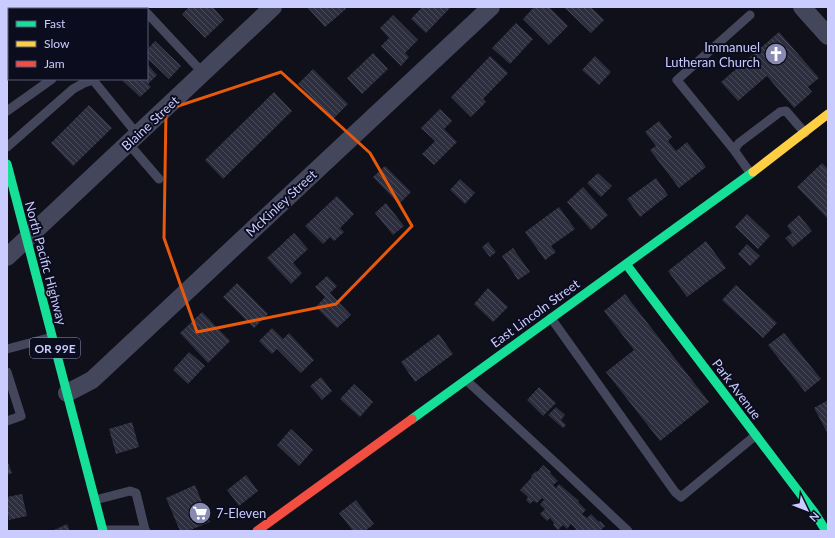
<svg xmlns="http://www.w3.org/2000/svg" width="835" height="538" viewBox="0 0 835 538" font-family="Lato,sans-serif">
<defs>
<pattern id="building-back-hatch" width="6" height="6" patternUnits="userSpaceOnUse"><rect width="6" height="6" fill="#2d2e3e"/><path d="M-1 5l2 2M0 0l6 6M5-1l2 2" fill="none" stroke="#4a4b5b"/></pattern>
</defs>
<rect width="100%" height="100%" fill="#10101b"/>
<path fill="url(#building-back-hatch)" d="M104 7H122L120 9H106Z
M189 7H213L224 20 205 38 182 14Z
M307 7H345L346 9 325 27Z
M422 7H448L450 8 426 33 411 19Z
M534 7H549L568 26 549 45 523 19Z
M564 7H591L604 20 591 33Z
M393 15 418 40 405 53 409 57 401 66 381 46 389 38 380 28Z
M516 23 533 39 510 64 492 48Z
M779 32 819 78 808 87 812 92 794 108 767 76 738 101 721 82Z
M155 41 181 66 169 79 147 58V50Z
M373 53 388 69 362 94 347 78Z
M490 56 508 73 483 99 486 102 471 117 451 97Z
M595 56 611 72 599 85 582 70Z
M147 64 157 75 148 84 151 87 140 97 123 81 125 79H147Z
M313 69 348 104 333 119 298 84Z
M274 92 292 111 223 179 205 160Z
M89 105 112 128 73 166 51 143Z
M440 109 452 121 444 129 457 142 434 165 422 154 435 141 421 128Z
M659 121 672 137 668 141 676 151 687 142 706 167 679 188 650 150 656 146 645 132Z
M822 163 828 169V195L827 196 828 197V219L797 187Z
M385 166 411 192 399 204 373 177Z
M598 173 612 186 601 197 587 183Z
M656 178 668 195 640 217 627 199Z
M460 179 475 193 465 204 450 190Z
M583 187 608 215 591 230 567 202Z
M337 196 354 214 340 228 344 232 334 241 330 237 323 244 305 226Z
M386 203 404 226 393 235 375 213Z
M559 207 575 229 551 246 556 252 545 260 525 232Z
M747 214 770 236 758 249 735 227Z
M799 215 812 231 793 247 785 238 792 233 787 226Z
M294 233 308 249 293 263 302 273 291 284 267 258Z
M706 241 726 268 687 297 668 271Z
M488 242 496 252 490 257 482 247Z
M747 244 760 256 750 266 738 254Z
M513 248 530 272 518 280 502 256Z
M327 276 337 286 330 293 351 315 337 328 316 307 325 297 315 287Z
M237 283 268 314 254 328 223 297Z
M736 285 777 323 763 338 722 300Z
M488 288 508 307 493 322 474 304Z
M625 294 709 402 660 441 606 372 634 350 604 311Z
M202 312 230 341 208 363 180 333Z
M272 328 283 339 289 333 314 360 301 373 277 349 272 354 259 341Z
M784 333 821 379 805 392 768 345Z
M439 334 453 354 415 382 401 362Z
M189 352 205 366 188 384 173 370Z
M321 377 332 391 322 400 310 386Z
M354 384 373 402 360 417 340 399Z
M539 387 556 403 543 416 527 400Z
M828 400V434L814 408Z
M556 407 565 415 561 420 566 425 563 428 548 415Z
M132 422 139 447 116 454 109 429Z
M291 429 313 450 299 466 277 445Z
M7 460 12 473 7 475Z
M543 465 551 472 550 473 558 481 553 485 556 488 559 484 579 501 578 502 586 510 582 514 587 518 591 514 599 522 600 521 605 526 600 531H574L576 529 571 524 567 529 563 525 558 530 553 525 554 523 550 518 547 521 540 514 545 509 540 504 544 500 542 498 537 503 533 501 530 504 526 500 528 497 520 490 532 477 531 476 536 471 537 472Z
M246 475 258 491 239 506 227 490Z
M195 485 210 522 188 531H180L166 498Z
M22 494 27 516 9 520 7 509V497Z
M356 500 374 524 365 531H353L339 513Z
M67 524 70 531H52Z"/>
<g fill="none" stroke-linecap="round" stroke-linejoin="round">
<path stroke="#44465c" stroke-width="9" d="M10 7V9
M147 13 203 73
M7 33H9
M7 111 52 79
M128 143 159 179
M7 147 73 89 84 83 93 80 137 134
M734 150 677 80 750 15
M751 174 734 150 739 143 780 112 786 111 805 133
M551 318 675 492 681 497 756 435
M7 349 52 337
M7 372 21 416 7 421
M466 380 559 466 628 531
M95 500 130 491 136 493 145 530
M102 530H145L146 531"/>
<path stroke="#44465c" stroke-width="18" d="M802 7 828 36
M7 257 273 7
M67 393 92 380 491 7"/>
<path stroke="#16e098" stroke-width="9" d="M7 164 103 531
M626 264 814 512 826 531
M412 419 753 172"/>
<path stroke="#ffcf43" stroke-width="9" d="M753 172 828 114"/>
<path stroke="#f24e42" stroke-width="9" d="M257 531 412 419"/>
</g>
<path fill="none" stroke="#e8590c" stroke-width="3" stroke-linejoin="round" d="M281 72 370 153 412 226 336 304 197 332 164 238 166 110Z"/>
<defs>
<g id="church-disc" transform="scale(1.15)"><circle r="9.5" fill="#898aaf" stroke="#0c0c1f"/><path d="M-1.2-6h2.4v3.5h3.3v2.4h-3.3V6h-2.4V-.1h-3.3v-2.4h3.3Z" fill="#fff"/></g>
<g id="supermarket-disc" transform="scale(1.15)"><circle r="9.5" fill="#898aaf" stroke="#0c0c1f"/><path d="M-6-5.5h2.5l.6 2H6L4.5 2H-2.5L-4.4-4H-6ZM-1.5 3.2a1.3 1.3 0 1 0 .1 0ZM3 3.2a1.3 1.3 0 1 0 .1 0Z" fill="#fff"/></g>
</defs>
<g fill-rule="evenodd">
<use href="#church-disc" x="776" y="54"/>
<use href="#supermarket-disc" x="200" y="513"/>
</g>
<g text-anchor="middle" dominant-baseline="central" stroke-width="4" stroke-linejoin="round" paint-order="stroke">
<rect fill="#0c0c1f" stroke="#9192bc" stroke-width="1" x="30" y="338" width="50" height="20" rx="3"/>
<g font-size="12" font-weight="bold" fill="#caccff">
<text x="55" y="348">OR 99E</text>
</g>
<g font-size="13" fill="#caccff" stroke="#0c0c1f" text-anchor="end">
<text x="760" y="47">Immanuel<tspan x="760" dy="15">Lutheran Church</tspan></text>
<text x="216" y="513" text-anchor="start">7-Eleven</text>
</g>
<g font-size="13" fill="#caccff" stroke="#0c0c1f">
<text transform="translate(150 123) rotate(-43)">Blaine Street</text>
<text transform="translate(281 203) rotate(-43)">McKinley Street</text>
<text transform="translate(46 263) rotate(75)">North Pacific Highway</text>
<text transform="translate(535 313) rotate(-36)">East Lincoln Street</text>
<text transform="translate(737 389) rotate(53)">Park Avenue</text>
</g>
</g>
<rect width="835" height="538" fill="none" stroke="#caccff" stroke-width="16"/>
<rect x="8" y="8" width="140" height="72" fill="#0c0c1f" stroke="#585979"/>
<rect x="16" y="21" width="20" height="6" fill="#16e098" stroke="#585979"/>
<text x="44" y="28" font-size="12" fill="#caccff">Fast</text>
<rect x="16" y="41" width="20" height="6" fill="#ffcf43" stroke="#585979"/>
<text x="44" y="48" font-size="12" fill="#caccff">Slow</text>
<rect x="16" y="61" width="20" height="6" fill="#f24e42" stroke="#585979"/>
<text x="44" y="68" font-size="12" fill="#caccff">Jam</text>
<g transform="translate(807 510) rotate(133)" stroke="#0c0c1f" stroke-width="3" paint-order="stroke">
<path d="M0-3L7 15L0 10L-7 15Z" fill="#caccff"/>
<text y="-6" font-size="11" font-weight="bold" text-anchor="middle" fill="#caccff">N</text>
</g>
</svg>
